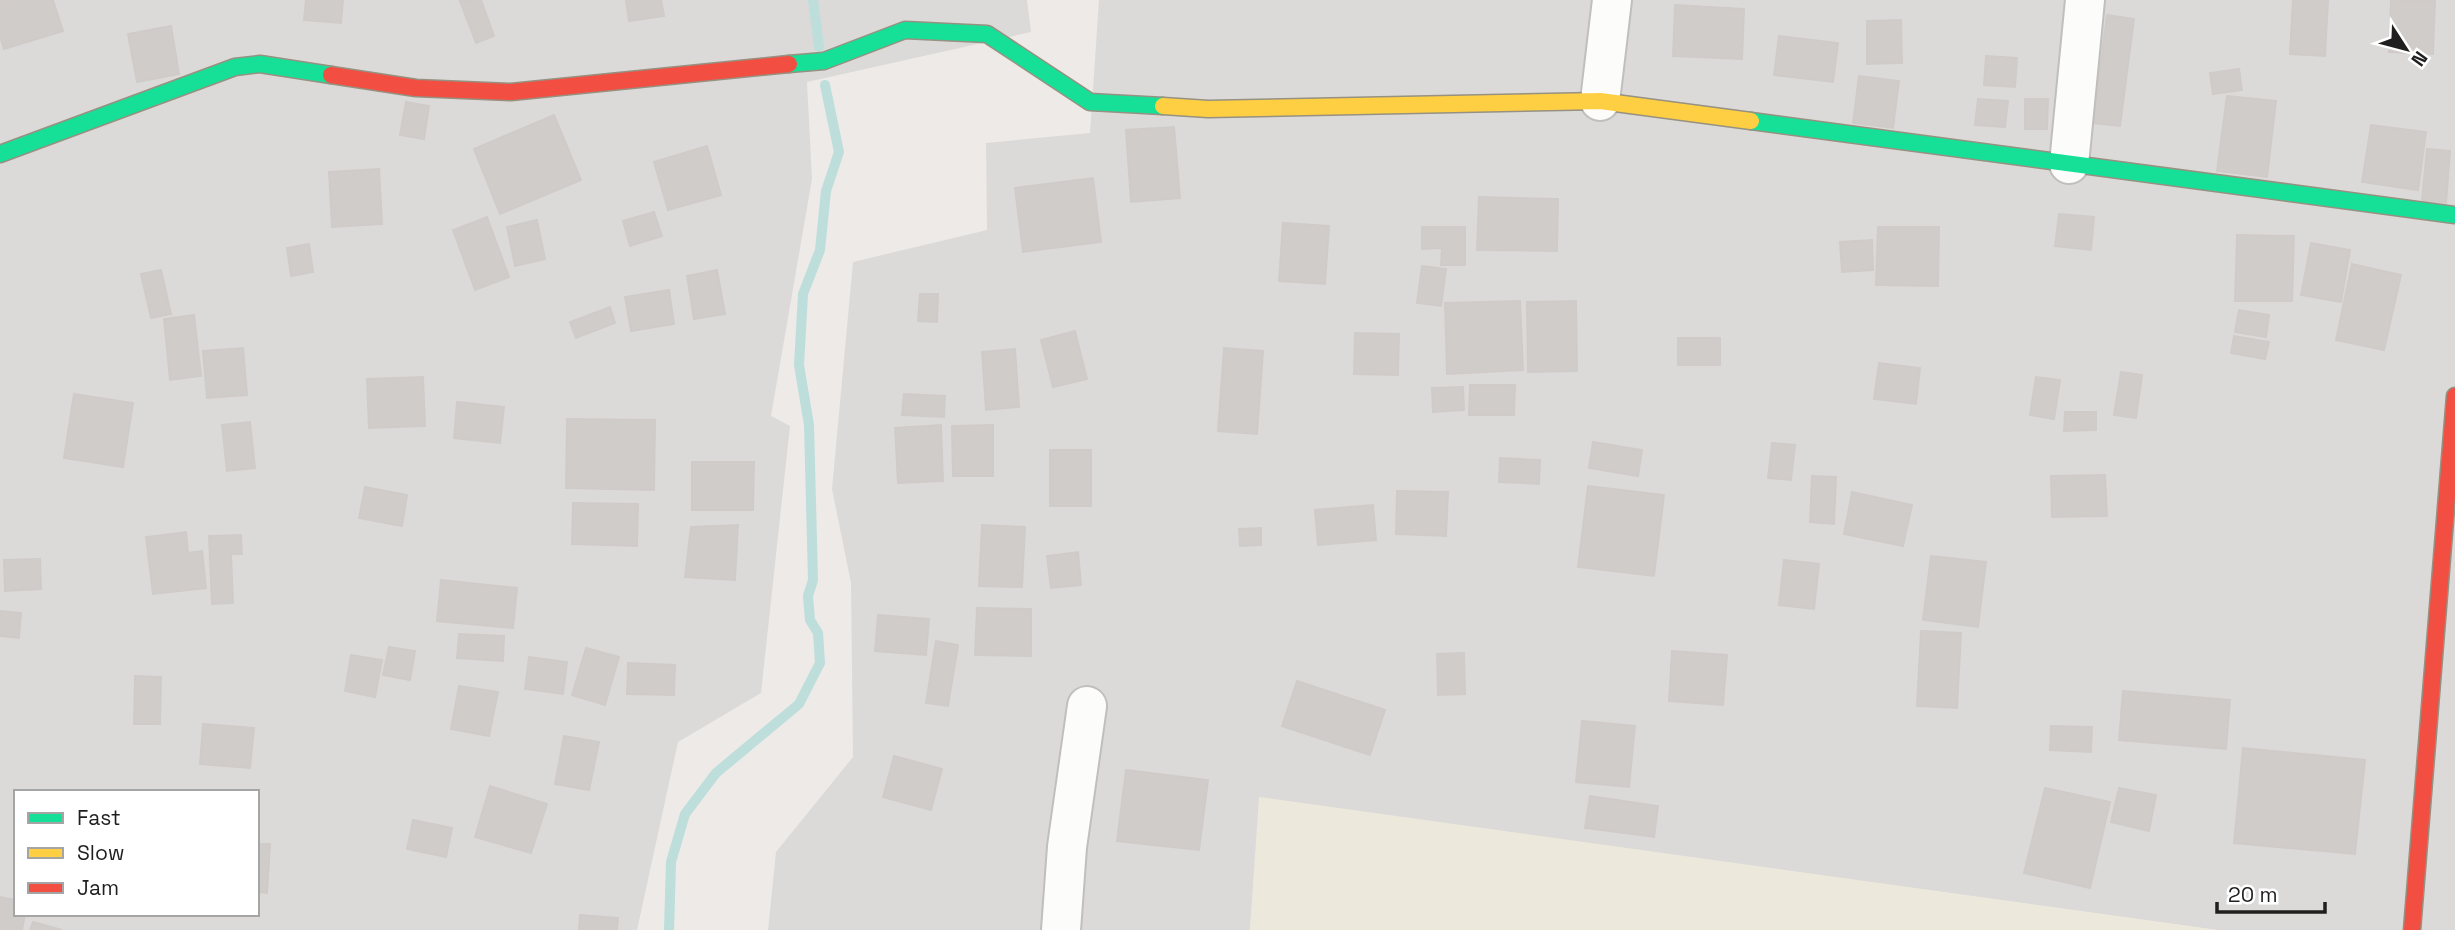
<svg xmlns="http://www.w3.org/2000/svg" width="2455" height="930" viewBox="0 0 2455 930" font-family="'Space Grotesk',sans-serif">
<rect width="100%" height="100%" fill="#edeae7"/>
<path fill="#dcdad9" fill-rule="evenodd" d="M0 0H1027L1031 32 807 82 812 179 771 416 790 426 761 693 678 742 637 930H0ZM16 792H257V914H16Z
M1099 0H2455V930H2217L1260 798 1250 930H768L776 852 853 757 851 583 832 489 853 262 987 230 986 143 1090 133Z"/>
<path fill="#ece8db" d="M1259 797 2217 930H1250Z"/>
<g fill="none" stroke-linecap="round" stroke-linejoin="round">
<path stroke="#bddeda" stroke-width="10" d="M813 0 819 47
M669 930 671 862 685 814 716 773 799 704 820 663 818 633 810 620 808 596 813 580 809 425 799 365 803 294 820 250 826 191 839 152 825 85"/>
</g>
<path fill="#d0ccca" stroke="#d0cbc9" stroke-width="2" d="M0 0H53L63 31 4 49 0 36Z
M306 0H343L341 23 304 20Z
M481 0 494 36 476 43 460 1Z
M626 0H661L664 16 629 21Z
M2293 0H2328L2325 56 2290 54Z
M2391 0 2435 1 2433 54 2389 52Z
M1675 5 1744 9 1742 59 1673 56Z
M2107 15 2134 19 2120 126 2093 123Z
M1901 20 1902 63 1867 64V21Z
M171 26 179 74 137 82 128 34Z
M1779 36 1838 43 1833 82 1774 75Z
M1986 56 2017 58 2015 87 1984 85Z
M2239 69 2242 90 2213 94 2210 73Z
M1859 76 1899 81 1893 128 1853 123Z
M2227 96 2276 101 2267 177 2217 171Z
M1978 99 2008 101 2005 127 1975 125Z
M2025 99H2048L2047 129H2025Z
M406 102 429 106 424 139 400 135Z
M554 115 581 180 500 214 474 149Z
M2371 125 2426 132 2418 190 2362 182Z
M1174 127 1180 198 1131 202 1126 130Z
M707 146 721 195 668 210 654 162Z
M2427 149 2450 151 2446 203 2422 201Z
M379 169 382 224 332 227 329 172Z
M1093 178 1101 242 1023 252 1015 188Z
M1479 197 1558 199 1557 251 1477 250Z
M654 212 662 236 630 246 623 221Z
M2059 214 2094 217 2091 250 2055 246Z
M487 217 509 277 475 290 453 230Z
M537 220 545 259 515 266 507 227Z
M1283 223 1329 226 1325 284 1279 281Z
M1422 227H1465V265H1441L1442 248 1422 249Z
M1878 227H1939L1938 286 1876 285Z
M2237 235 2294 236 2292 301H2235Z
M1872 240 1873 270 1842 272 1840 242Z
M2311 243 2350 250 2341 302 2301 295Z
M309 244 313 272 291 276 287 248Z
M2352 264 2401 275 2384 350 2336 340Z
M1422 266 1446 269 1441 306 1417 303Z
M161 270 171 314 151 318 141 274Z
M717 270 725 314 694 319 687 276Z
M669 290 674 324 631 331 625 297Z
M920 294H938L937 322 918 321Z
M1520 301 1523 370 1447 374 1445 303Z
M1576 301 1577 371 1528 372 1527 302Z
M610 307 615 323 576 338 570 322Z
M2239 310 2269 315 2266 337 2235 332Z
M194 315 201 376 170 380 164 319Z
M1075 331 1087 379 1053 387 1041 340Z
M1355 333 1399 334 1398 375 1354 374Z
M2234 336 2269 342 2265 359 2231 353Z
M1678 338H1720V365H1678Z
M243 348 247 395 207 398 203 351Z
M1224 348 1263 351 1257 434 1218 431Z
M1015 349 1019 407 986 410 982 352Z
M1879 363 1920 368 1916 404 1874 399Z
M2121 372 2142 375 2136 418 2114 415Z
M423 377 425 426 369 428 367 379Z
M2036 377 2060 380 2054 419 2030 415Z
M1470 385H1515L1514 415H1469Z
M1463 387 1464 410 1433 412 1432 388Z
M74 394 133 403 123 467 64 458Z
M904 394 945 396 944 417 902 415Z
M457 402 504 407 500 443 454 438Z
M2065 412H2096V430L2064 431Z
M567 419 655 420 654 490 566 488Z
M250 422 255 468 227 471 222 425Z
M941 425 943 481 898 483 895 428Z
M993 425V476H953L952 426Z
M1593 442 1642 450 1638 476 1589 468Z
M1772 443 1795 445 1791 480 1768 478Z
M1050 450H1091V506H1050Z
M1500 458 1540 460 1539 484 1499 482Z
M692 462H754L753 510H692Z
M2105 475 2107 516 2052 517 2051 476Z
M1812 476 1836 477 1834 524 1810 522Z
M1588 486 1664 495 1654 576 1578 567Z
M365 487 407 495 402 526 359 518Z
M1397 491 1448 492 1446 536 1396 534Z
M1852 492 1912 505 1903 546 1844 534Z
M573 503 638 504 637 546 572 544Z
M1373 505 1376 540 1318 545 1315 510Z
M738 525 735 580 685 577 691 527Z
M982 525 1025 527 1022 587 979 586Z
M1261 528V545L1240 546 1239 529Z
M186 532 188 553 202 551 206 588 153 594 146 537Z
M241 535 242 554H231L233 603 212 604 209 536Z
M1078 552 1081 585 1051 588 1047 556Z
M1931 556 1986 562 1978 627 1923 620Z
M40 559 41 589 5 591 4 560Z
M1784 560 1819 564 1814 609 1779 605Z
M441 580 517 588 513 628 437 621Z
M977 608 1031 609V656L975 655Z
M0 611 21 613 19 638 0 636Z
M878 615 929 619 926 655 875 651Z
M1921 631 1961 633 1957 708 1917 706Z
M459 634 504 636 503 661 457 658Z
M936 641 958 645 948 706 926 703Z
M389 647 415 651 410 680 383 675Z
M586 648 619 657 605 705 572 695Z
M1672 651 1727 655 1723 705 1669 701Z
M1464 653 1465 694 1438 695 1437 654Z
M351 655 382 660 375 697 345 691Z
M529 657 567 662 563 694 525 689Z
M628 663 675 665 674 695 627 694Z
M135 676 161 677 160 724H134Z
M1297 681 1385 710 1370 755 1282 726Z
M459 686 498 692 489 736 451 729Z
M2123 691 2230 700 2226 749 2119 740Z
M1582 721 1635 726 1629 787 1576 782Z
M203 724 254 728 250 768 200 764Z
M2051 726 2092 727 2091 752 2050 750Z
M564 736 599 742 589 790 555 784Z
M2243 748 2365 760 2355 854 2234 843Z
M894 756 942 769 931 810 883 797Z
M1126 770 1208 780 1199 850 1117 841Z
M490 786 547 804 531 853 475 837Z
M2045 788 2110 802 2090 888 2024 873Z
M2119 788 2156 795 2149 831 2111 822Z
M1590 796 1658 806 1654 837 1585 828Z
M413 820 452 828 446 857 407 849Z
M257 844H270L267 893 257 892Z
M0 897 16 900V914H25L22 930H0Z
M580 915 618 918 617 930H579Z
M33 922 62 930H30Z"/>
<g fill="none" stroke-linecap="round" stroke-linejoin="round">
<g stroke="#c0bfbe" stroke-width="42">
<path id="street" d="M1600 101 1612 0
M2069 164 2085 0
M1061 930 1067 847 1087 706"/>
</g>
<g stroke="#969181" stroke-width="19">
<path id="fast" d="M789 64 824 61 905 30 987 34 1090 102 1163 106
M1751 121 2455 215
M0 154 235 67 260 64 331 75"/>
</g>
<g stroke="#969181" stroke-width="19">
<path id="slow" d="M1163 106 1208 109 1600 101 1751 121"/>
</g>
<g stroke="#969181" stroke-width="19">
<path id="jam" d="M331 75 416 88 511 92 789 64
M2412 930 2455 396"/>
</g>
<use href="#street" stroke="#fcfcfb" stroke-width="38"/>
<use href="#fast" stroke="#16e098" stroke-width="16"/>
<use href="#slow" stroke="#ffcf43" stroke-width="16"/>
<use href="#jam" stroke="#f24e42" stroke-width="16"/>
</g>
<rect x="14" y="790" width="245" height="126" fill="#ffffff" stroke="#a5a5a5" stroke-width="2"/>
<rect x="28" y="813" width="35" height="10" fill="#16e098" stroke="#a5a5a5" stroke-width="2"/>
<text x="77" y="825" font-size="21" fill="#1f1f1f">Fast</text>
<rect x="28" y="848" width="35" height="10" fill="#ffcf43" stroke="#a5a5a5" stroke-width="2"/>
<text x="77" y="860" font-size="21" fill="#1f1f1f">Slow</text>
<rect x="28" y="883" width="35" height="10" fill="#f24e42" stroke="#a5a5a5" stroke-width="2"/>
<text x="77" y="895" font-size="21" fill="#1f1f1f">Jam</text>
<g transform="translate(2406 49) rotate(126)" stroke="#ffffff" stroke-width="5" paint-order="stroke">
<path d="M0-5L12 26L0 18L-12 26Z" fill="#1f1f1f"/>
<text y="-10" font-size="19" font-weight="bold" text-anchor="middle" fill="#1f1f1f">N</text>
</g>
<path d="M2217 902v10h108v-10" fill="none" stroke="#1f1f1f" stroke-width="3.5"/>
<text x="2228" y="902" font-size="21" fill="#1f1f1f" stroke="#ffffff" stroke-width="5" paint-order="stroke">20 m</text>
</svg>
